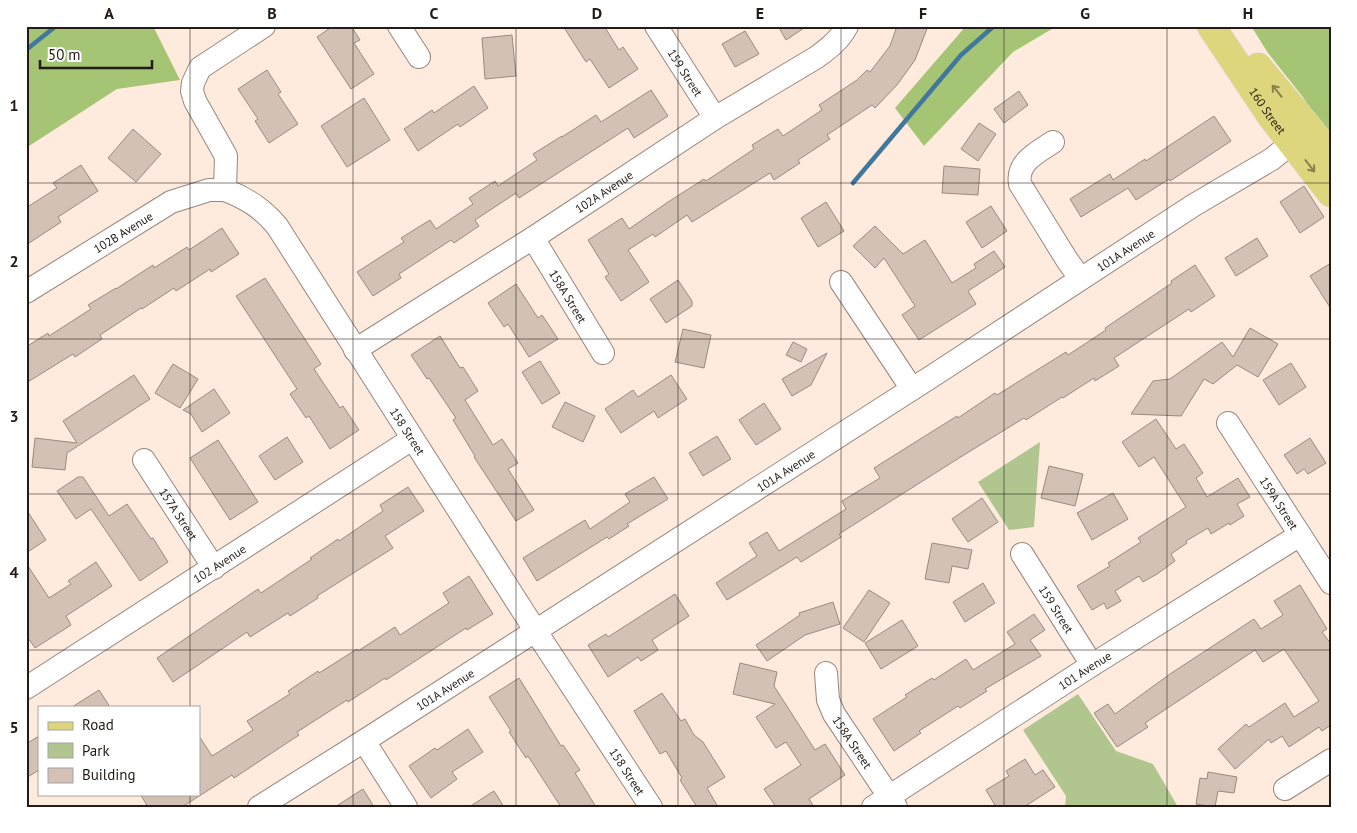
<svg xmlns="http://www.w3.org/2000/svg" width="1357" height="833" viewBox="0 0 1357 833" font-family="'PT Sans',sans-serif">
<rect width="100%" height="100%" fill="#feebde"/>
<path fill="#b0c68e" d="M1040 442 1034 527 1009 530 978 482Z
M1078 694 1116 751 1153 764 1178 807H1065L1066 796 1023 730Z"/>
<path fill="#a6c574" d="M26 26H153L180 80 117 89 26 148Z
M966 26H1057L1013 52 924 146 895 108Z
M1251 26H1331V139L1302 96 1268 53Z"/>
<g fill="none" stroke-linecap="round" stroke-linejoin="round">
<path stroke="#40789d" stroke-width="4.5" d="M26 50 56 26
M853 183 961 55 994 26"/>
</g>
<path fill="#d3c1b5" stroke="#9a8a7e" d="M333 26H351L360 40 354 43 374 74 351 89 317 37Z
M563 26H604L619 50 623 47 638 69 609 88 590 59 586 62Z
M778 26H807L786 40Z
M897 26H928L915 60 897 85 875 108 872 105 827 135 830 139 798 160 800 163 774 180 770 173 692 222 687 215 655 237 653 234 628 250 649 282 621 301 605 277 609 274 588 240 622 218 629 229 668 202 704 179 706 181 754 149 752 145 778 129 783 136 822 110 819 105 857 80 867 70 870 72 890 46Z
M745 31 759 54 735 67 722 44Z
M512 35 516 76 485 79 482 38Z
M267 70 281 92 278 94 298 124 269 143 255 121 258 119 238 89Z
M474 86 488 108 460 127 458 124 418 151 404 129 432 110 434 113Z
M651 90 668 116 634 138 628 128 519 198 516 193 475 220 479 226 454 243 451 240 399 274 401 278 373 296 357 272 404 242 401 238 430 220 436 229 473 204 469 198 495 181 498 186 537 160 533 154 562 136V137L596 115 601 122Z
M1019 91 1028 105 1004 123 994 109Z
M364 98 390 140 347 167 321 126Z
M1214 116 1231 141 1170 181 1169 179 1136 200 1128 188 1081 217 1070 199 1110 174 1113 180 1145 159 1146 161Z
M979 123 996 134 978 161 961 149Z
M133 129 161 154 136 182 108 158Z
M81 165 98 191 58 217 61 222 26 245V208L57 188 53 183Z
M944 166 980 169 978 195 942 193Z
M1304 186 1324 217 1300 233 1280 202Z
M826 202 844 231 818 247 801 218Z
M991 206 1007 231 982 248 966 222Z
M875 226 903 254 925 240 952 283 976 268 974 264 994 251 1005 267 968 291 976 304 919 340 902 315 915 306 884 258 875 268 853 246Z
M222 228 239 254 211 272 210 269 176 291 174 288 142 309 141 308 100 335 102 339 75 357 73 354 26 383V347L48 333 49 336 91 309 88 305 116 288V289L153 265 154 268 187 247 189 250Z
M1257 238 1268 256 1236 276 1225 258Z
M1331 263V309L1310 276Z
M1195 265 1215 296 1191 312 1189 309 1114 358 1119 366 1095 381 1094 378 1063 398 1062 397 1026 420 1024 418 959 458 839 534 841 537 801 562 797 557 727 600 716 583 757 556 749 543 767 532 779 551 846 509 842 501 880 478 874 468 957 416 958 418 995 393 997 395 1066 352 1068 355 1106 330 1105 328 1172 283 1171 281Z
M265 278 321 364 314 369 340 408 343 406 359 430 330 449 309 416 306 418 290 394 297 389 236 296Z
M678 280 692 301V306L666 323 650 299Z
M516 284 538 318 542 315 558 339 529 357 508 324 504 327 488 303Z
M1250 328 1278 344 1258 377 1237 365 1213 384 1204 379 1181 416 1131 414 1153 381 1170 379 1222 342 1233 357Z
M683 329 711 335 704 368 675 362Z
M440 336 460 368 463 367 478 391 465 400 493 445 502 439 518 463 508 469 534 510 516 521 474 457 475 456 453 420 456 418 429 378 427 379 411 355Z
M793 342 807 349 801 362 786 355Z
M827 353 811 385 792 396 782 379Z
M540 361 560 393 542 404 522 372Z
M1291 363 1306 387 1279 405 1263 380Z
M173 364 198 379 180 408 155 393Z
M134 375 150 399 67 453 65 470 32 467 35 438 77 443 63 421Z
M671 375 687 399 658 418 654 411 621 433 605 409 633 390 638 397Z
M214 389 230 413 202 432 191 414 183 410Z
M565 402 595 416 583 442 552 427Z
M764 403 781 429 756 445 739 420Z
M1156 419 1176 449 1184 444 1203 473 1196 478 1207 497 1238 478 1250 497 1237 504 1244 516 1230 525 1229 523 1211 534 1208 528 1186 541 1187 543 1171 554 1175 561 1157 574 1143 582 1139 576 1115 591 1121 601 1107 609 1104 603 1092 610 1077 586 1110 566 1108 563 1141 542 1138 538 1186 507 1154 457 1139 467 1122 442Z
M717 436 731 459 703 476 689 453Z
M287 437 303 462 275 480 259 456Z
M1310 438 1326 463 1308 474 1304 469 1297 474 1284 455Z
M218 440 258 502 230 520 190 458Z
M1049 466 1083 474 1075 506 1041 498Z
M78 477H83L109 516 127 504 151 539 153 538 168 562 140 581 91 509 76 519 57 491Z
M654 477 668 499 627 524 629 526 609 539 607 537 537 581 523 558 585 520 590 529 630 502 625 494Z
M408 487 424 511 385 536 393 548 317 596 318 598 290 616 288 613 250 637 247 632 173 682 157 658 258 589 261 593 312 559 310 558 338 539 339 541 383 511 380 505Z
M1113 493 1128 519 1092 540 1077 513Z
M982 498 998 522 968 542 952 519Z
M26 509 46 540 26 553Z
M932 543 972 550 968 569 952 566 949 583 925 579Z
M96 562 112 586 66 616 71 625 35 648 26 635V563L49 598 71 584 68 581Z
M469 576 493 614 467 630 466 628 386 680 385 678 348 702 347 700 297 732 299 735 234 778 232 775 182 807H148L140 794H199V736L212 756 253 730 247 721 290 694 288 691 318 671 319 673 357 649 358 651 395 627 400 635 449 603 443 593Z
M983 583 995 603 965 622 953 602Z
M1300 585 1327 629 1322 632 1331 644V725L1322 731 1319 727 1289 747 1282 736 1271 743 1269 739 1235 769 1218 749 1246 724 1249 727 1285 703 1294 717 1319 701 1284 649 1263 662 1255 650 1145 723 1148 727 1117 747 1094 713 1108 704 1115 714 1170 674 1254 619 1261 629 1283 615 1274 601Z
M869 590 890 603 864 642 843 628Z
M675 594 689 616 652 640 658 650 641 661 638 657 608 677 588 645 606 634 608 637Z
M833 602 840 624 805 635 767 661 756 645 800 615 799 613Z
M1034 614 1045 630 1030 640 1041 656 985 689 987 691 960 708 958 706 919 731 921 733 894 751 873 719 907 697 905 695 932 678 934 680 966 659 973 670 1015 644 1007 632Z
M902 620 918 646 881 669 865 643Z
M740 663 777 672 774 686 815 750 825 744 845 775 809 799 814 807H776L764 789 801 765 786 742 776 748 756 717 775 704 733 694Z
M519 678 561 746 563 745 580 770 575 773 596 807H561L528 756 526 758 509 732 511 731 489 697Z
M99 690 110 707H72Z
M662 693 681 721 685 719 694 735 703 742 725 777 707 788 718 807H697L680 780 682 778 666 751 660 754 634 711Z
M468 729 483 752 452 772 457 779 431 798 409 766 435 748 437 750Z
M39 736V770L26 778V744Z
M1025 759 1035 775 1043 770 1055 787 1024 807H996L986 790 1009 776 1006 771Z
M1208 772 1237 777 1234 793 1218 791 1215 807 1196 804 1200 778 1207 779Z
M363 789 374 807H335Z
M494 791 504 807H469Z"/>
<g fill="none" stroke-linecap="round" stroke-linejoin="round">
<g stroke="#97877b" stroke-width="24">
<g id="minor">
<path id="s1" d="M264 26 200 68 193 83 192 91 195 101 226 156 225 190C246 198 262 208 277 226L535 630 651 807"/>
<path d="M399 26 419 57"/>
<path id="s2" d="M656 26 715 118"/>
<path d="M1053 142C1038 152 1016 162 1020 184L1067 260 1080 278"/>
<path id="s3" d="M533 238 603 353"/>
<path d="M841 282 912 389"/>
<path id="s4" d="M26 292 171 202 209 190H225"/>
<path id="s5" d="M355 350 533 238 715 118 817 57C829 48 840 40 847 26"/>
<path id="s6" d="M1228 423 1331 583"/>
<path id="s7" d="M144 460 214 568"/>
<path id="s8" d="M1022 554 1092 665"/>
<path id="s9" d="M826 673 828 700 834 714 896 807"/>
<path id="s10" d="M26 688 412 439"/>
<path d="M364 741 406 807"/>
<path d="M1285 789 1331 760"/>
<path id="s11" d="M259 807 364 741 934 375 1194 205 1272 159 1304 133"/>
<path id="s12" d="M873 807 1092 665 1300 535"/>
</g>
</g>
<g stroke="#d7d6d5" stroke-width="29">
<g id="major">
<path id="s13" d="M1211 26 1271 116 1331 193"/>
<path d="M1258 67 1331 155"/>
</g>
</g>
<use href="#minor" stroke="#fff" stroke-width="22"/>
<use href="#major" stroke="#ddd67d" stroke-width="28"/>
</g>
<defs><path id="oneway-shaft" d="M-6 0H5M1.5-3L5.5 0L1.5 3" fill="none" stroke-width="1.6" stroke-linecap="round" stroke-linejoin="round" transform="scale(1.25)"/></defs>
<g stroke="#89824f">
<use href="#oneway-shaft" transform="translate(1277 91) rotate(-129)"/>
<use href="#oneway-shaft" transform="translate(1310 166) rotate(52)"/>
</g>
<path fill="none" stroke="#221b17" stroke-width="1" stroke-opacity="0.55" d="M190 26V707M353 26V807M516 26V807M678 26V807M841 26V807M1004 26V807M1167 26V807M26 183H1331M26 339H1331M26 494H1331M26 650H1331M190 794V807"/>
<g text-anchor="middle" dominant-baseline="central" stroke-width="5" stroke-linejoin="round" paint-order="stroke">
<g font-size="12" fill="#221b17" stroke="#fff">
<text stroke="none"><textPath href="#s2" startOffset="55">159 Street</textPath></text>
<text stroke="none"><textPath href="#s13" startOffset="102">160 Street</textPath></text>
<text stroke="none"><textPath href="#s5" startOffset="295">102A Avenue</textPath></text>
<text stroke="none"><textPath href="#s4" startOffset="114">102B Avenue</textPath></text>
<text stroke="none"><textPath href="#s11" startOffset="1030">101A Avenue</textPath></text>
<text stroke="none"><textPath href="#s3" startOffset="68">158A Street</textPath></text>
<text stroke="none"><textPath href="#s1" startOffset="516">158 Street</textPath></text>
<text stroke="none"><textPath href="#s11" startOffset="625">101A Avenue</textPath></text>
<text stroke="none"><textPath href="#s6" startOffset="95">159A Street</textPath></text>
<text stroke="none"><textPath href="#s7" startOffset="64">157A Street</textPath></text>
<text stroke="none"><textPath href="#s10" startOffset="230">102 Avenue</textPath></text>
<text stroke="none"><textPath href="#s8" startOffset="65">159 Street</textPath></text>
<text stroke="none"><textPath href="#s12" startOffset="252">101 Avenue</textPath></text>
<text stroke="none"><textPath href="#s11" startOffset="220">101A Avenue</textPath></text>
<text stroke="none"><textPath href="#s9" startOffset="76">158A Street</textPath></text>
<text stroke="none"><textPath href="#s1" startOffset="921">158 Street</textPath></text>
</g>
</g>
<rect width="1357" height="833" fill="none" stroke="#ffffff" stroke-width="55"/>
<rect x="38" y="706" width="162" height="90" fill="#ffffff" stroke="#a7a4a2"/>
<rect x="48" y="722" width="25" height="8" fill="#ddd67d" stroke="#a7a4a2"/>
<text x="82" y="730" font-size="15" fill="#221b17">Road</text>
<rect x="48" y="743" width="25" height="15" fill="#b0c68e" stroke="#a7a4a2"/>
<text x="82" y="756" font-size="15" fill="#221b17">Park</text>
<rect x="48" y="768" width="25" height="15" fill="#d3c1b5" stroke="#a7a4a2"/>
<text x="82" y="780" font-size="15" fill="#221b17">Building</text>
<path d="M40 60v8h112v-8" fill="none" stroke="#221b17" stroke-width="2.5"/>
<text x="48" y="60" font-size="15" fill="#221b17" stroke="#ffffff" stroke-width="4" paint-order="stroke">50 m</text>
<rect x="28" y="28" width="1302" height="778" fill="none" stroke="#221b17" stroke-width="2"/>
<g font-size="16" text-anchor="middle" font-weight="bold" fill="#221b17">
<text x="109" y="19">A</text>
<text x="272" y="19">B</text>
<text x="434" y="19">C</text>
<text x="597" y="19">D</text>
<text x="760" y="19">E</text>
<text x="923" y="19">F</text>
<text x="1085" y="19">G</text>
<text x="1248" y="19">H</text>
<text x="14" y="111">1</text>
<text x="14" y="267">2</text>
<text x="14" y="422">3</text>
<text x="14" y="578">4</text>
<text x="14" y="733">5</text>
</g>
</svg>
